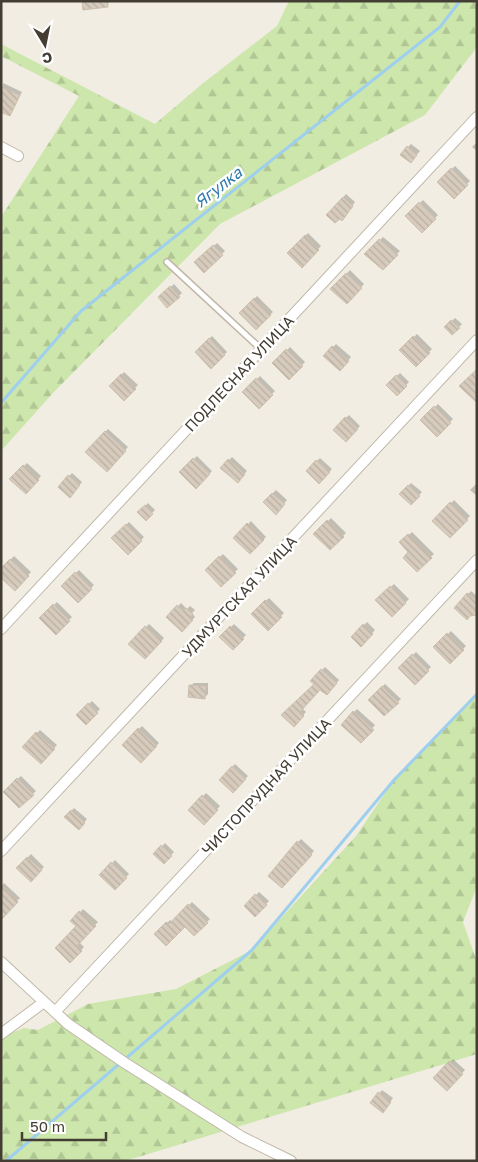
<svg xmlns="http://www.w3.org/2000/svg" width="478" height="1162" viewBox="0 0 478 1162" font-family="'Golos Text',sans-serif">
<defs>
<pattern id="forest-firs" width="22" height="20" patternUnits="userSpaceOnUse" patternTransform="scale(1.25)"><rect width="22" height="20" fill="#cce6ab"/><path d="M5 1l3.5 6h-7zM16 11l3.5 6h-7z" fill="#b0c694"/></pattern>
<pattern id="building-back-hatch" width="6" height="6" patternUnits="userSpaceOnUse" patternTransform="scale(1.25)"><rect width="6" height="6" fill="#d6cbbc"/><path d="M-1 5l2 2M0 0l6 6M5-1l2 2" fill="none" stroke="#b9afa2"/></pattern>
</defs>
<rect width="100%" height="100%" fill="#f1ede3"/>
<path fill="url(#forest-firs)" d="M289 1H477V47L425 115 220 224 53 393 1 451V217L79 96 1 56V44L155 124 202 84 277 26Z
M477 694V886L463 922 477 962V1054L125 1161H1V1037L24 1028 38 1030 88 1004 176 989 252 950 356 836 394 780Z"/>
<path fill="#0003" d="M3 83 22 92 10 114 1 110Z
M477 142V151L472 147Z
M411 144 420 151 414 158 408 147Z
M455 166 470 181 454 197 439 182Z
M346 194 355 202 345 216 328 215Z
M423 200 438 215 422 231 407 216Z
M308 233 321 246 302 266 289 253Z
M383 237 400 251 382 268 366 254Z
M217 243 225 251 204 271 196 262Z
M350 270 364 284 347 303 332 289Z
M174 284 182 293 168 306 160 297Z
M257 296 273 312 256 328 241 313Z
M455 318 462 324 452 334 446 327Z
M417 334 432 349 416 365 401 350Z
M212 336 227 352 211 368 196 352Z
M336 344 351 357 340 370 325 356Z
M290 347 305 362 289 378 274 363Z
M124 372 138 385 124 399 111 386Z
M400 373 409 382 397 394 387 385Z
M260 376 275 391 259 407 244 392Z
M438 404 453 419 437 435 422 420Z
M349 415 360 426 346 440 334 429Z
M108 429 128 447 107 470 87 452Z
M197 456 212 471 196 487 181 472Z
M232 457 247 471 238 481 222 468Z
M320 458 332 469 319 482 307 471Z
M27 463 41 476 26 493 11 479Z
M72 473 82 482 73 493 59 487Z
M411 483 422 492 411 504 401 494Z
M477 483V496L470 490Z
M276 490 287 500 276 513 264 502Z
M454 500 470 516 450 536 434 521Z
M148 503 155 510 146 519 139 512Z
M331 518 346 533 330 549 315 534Z
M251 521 266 537 250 553 235 538Z
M129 522 144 537 128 553 113 538Z
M412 532 434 554 417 570 410 552 400 543Z
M223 554 238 569 221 585 206 570Z
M14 556 31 572 15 589 1 570Z
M79 570 94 585 78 601 63 586Z
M394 584 409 599 392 615 377 600Z
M471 591 477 596V611L455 608Z
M269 598 284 613 268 629 252 614Z
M57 602 72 617 56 633 41 618Z
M181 603 187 609 190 606 195 610 192 613 195 617 182 630 168 617Z
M367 622 375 630 361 645 353 637Z
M149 624 164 638 145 658 130 644Z
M234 624 246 635 233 648 221 637Z
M451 631 466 646 450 662 435 647Z
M416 652 431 667 415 683 400 668Z
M325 667 339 680 327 694 320 688 302 708 306 712 294 725 283 715 315 684 312 681Z
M194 683H208V694L205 697 190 686Z
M385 684 401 699 384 715 369 700Z
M92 701 100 709 86 724 77 715Z
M357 709 375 725 364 738 343 724Z
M142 726 159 743 141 761 123 745Z
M40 730 57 745 41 762 24 747Z
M235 764 248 776 233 791 221 780Z
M21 776 36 791 19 807 4 792Z
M206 793 220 806 204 823 190 810Z
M74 808 87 819 79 829 66 817Z
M301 839 314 851 282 887 288 853Z
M165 843 174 852 164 863 155 854Z
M31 854 44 867 31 880 18 868Z
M115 860 129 874 115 888 101 875Z
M4 883 20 898 5 914 1 886Z
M259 892 269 901 255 915 245 906Z
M192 902 210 919 194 935 185 926 156 934 170 920 173 922Z
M83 909 98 922 79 942 84 947 70 962 78 926 72 921Z
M453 1059 465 1070 447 1089 435 1078Z
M382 1090 393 1098 386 1108 372 1103Z"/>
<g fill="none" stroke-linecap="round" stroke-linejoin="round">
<path stroke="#9ecfef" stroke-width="3" d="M1 403 81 311 440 27 460 1
M124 1060 252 950 394 780 477 694
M6 1161 118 1065"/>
</g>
<path fill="url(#building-back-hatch)" stroke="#cec0ac" d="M82 1H108V7L83 10Z
M1 87 20 95 10 116 1 112Z
M407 146 417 155 411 163 400 155Z
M451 168 468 185 454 199 437 182Z
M343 197 353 206 342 221 340 219 335 223 326 215Z
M419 202 436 219 422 233 405 216Z
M305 235 319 250 302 268 287 253Z
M379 239 398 255 383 270 364 254Z
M213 245 223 255 204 273 194 262Z
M346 273 362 288 347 304 330 289Z
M170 286 180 297 167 308 158 297Z
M254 298 271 315 256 330 239 313Z
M451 320 460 328 452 335 444 327Z
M413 336 430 353 416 367 399 350Z
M209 338 225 355 211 369 195 352Z
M332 346 349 361 340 371 323 356Z
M286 349 303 366 289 380 272 363Z
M477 369V403L459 386Z
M121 374 136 389 124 401 109 386Z
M396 375 407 386 397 396 386 385Z
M256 378 273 395 259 409 242 392Z
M434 406 451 423 437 437 420 420Z
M345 417 358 429 346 442 333 430Z
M105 431 126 451 107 472 85 452Z
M193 458 210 474 196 489 179 472Z
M228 459 245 474 238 483 220 468Z
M316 460 330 472 319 484 306 471Z
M23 465 39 480 26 494 9 479Z
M68 475 80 485 70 498 58 487Z
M408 485 420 496 411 505 399 494Z
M272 493 285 504 276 515 263 502Z
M450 502 468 520 450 538 432 521Z
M145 505 153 514 146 521 137 512Z
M327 520 344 537 330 550 313 534Z
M247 523 264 540 250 554 233 538Z
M126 524 142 541 128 555 111 538Z
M408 534 432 558 417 572 403 558 408 552 399 542Z
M219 556 236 573 221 587 205 570Z
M10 559 29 576 15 591 1 578V568Z
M75 572 92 589 78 603 61 586Z
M390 586 406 603 392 617 375 600Z
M467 593 477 600V615L470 616 467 620 454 608Z
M265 600 282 617 268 631 251 614Z
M53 604 70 621 56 635 39 618Z
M177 605 183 611 186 608 193 614 190 617 193 620 182 632 166 617Z
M363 624 373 634 361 647 351 637Z
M145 626 162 641 145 659 128 644Z
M230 626 244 639 233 650 219 637Z
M447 633 464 650 450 664 433 647Z
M412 654 429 671 415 685 398 668Z
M321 669 337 683 327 695 320 690 300 712 304 716 294 727 281 715 314 684 310 681Z
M189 685 206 686 205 699 188 697Z
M382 686 399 703 384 716 368 700Z
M88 703 98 713 86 725 76 715Z
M353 711 374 730 361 743 341 725Z
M138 728 157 746 141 763 122 745Z
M36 732 55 749 41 764 22 747Z
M232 766 246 779 233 793 219 780Z
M17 778 34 795 19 808 3 792Z
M202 795 218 810 204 825 188 810Z
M71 810 85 823 79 830 64 817Z
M297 841 312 855 282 888 268 876Z
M161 845 172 856 164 864 153 854Z
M27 857 42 870 31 882 16 868Z
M111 862 127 878 115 890 99 875Z
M1 885 18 902 1 920Z
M255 894 267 905 255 917 244 906Z
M188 904 208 923 194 936 185 927 166 946 154 934 166 922 169 924Z
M79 911 96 926 77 946 82 951 70 963 55 948 76 926 70 921Z
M449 1061 463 1074 447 1091 433 1078Z
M378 1092 391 1102 383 1113 370 1103Z"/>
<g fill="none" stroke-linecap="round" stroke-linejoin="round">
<g stroke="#c0b7a9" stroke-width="8">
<path id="lane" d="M167 262 261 349"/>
</g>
<g stroke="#c0b7a9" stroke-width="12">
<path id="street" d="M1 147 18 156
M1 629 477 117
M1 851 477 340
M1 962 68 1024 125 1063 242 1137 291 1161
M55 1012 477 560
M1 1034 44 1002"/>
</g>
<use href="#lane" stroke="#fff" stroke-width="5"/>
<use href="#street" stroke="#fff" stroke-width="10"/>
</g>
<g text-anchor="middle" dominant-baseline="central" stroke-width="5" stroke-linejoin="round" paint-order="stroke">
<g font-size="15" fill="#433d33" stroke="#fff">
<text transform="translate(239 373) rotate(-47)">ПОДЛЕСНАЯ УЛИЦА</text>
<text transform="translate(239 596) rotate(-47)">УДМУРТСКАЯ УЛИЦА</text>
<text transform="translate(266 786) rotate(-47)">ЧИСТОПРУДНАЯ УЛИЦА</text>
</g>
<g font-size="16" font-style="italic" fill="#2e79ad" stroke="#fff">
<text transform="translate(218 187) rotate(-38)">Ягулка</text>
</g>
</g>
<rect width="478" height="1162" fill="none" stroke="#433d33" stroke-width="5"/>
<g transform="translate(45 45) rotate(170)" stroke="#ffffff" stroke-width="4" paint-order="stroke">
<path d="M0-4L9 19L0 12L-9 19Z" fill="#433d33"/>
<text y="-8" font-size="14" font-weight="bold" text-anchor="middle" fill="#433d33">С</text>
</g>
<path d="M22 1132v8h84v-8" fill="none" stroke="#433d33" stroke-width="2.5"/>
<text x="30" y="1132" font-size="15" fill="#433d33" stroke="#ffffff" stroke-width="4" paint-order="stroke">50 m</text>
</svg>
